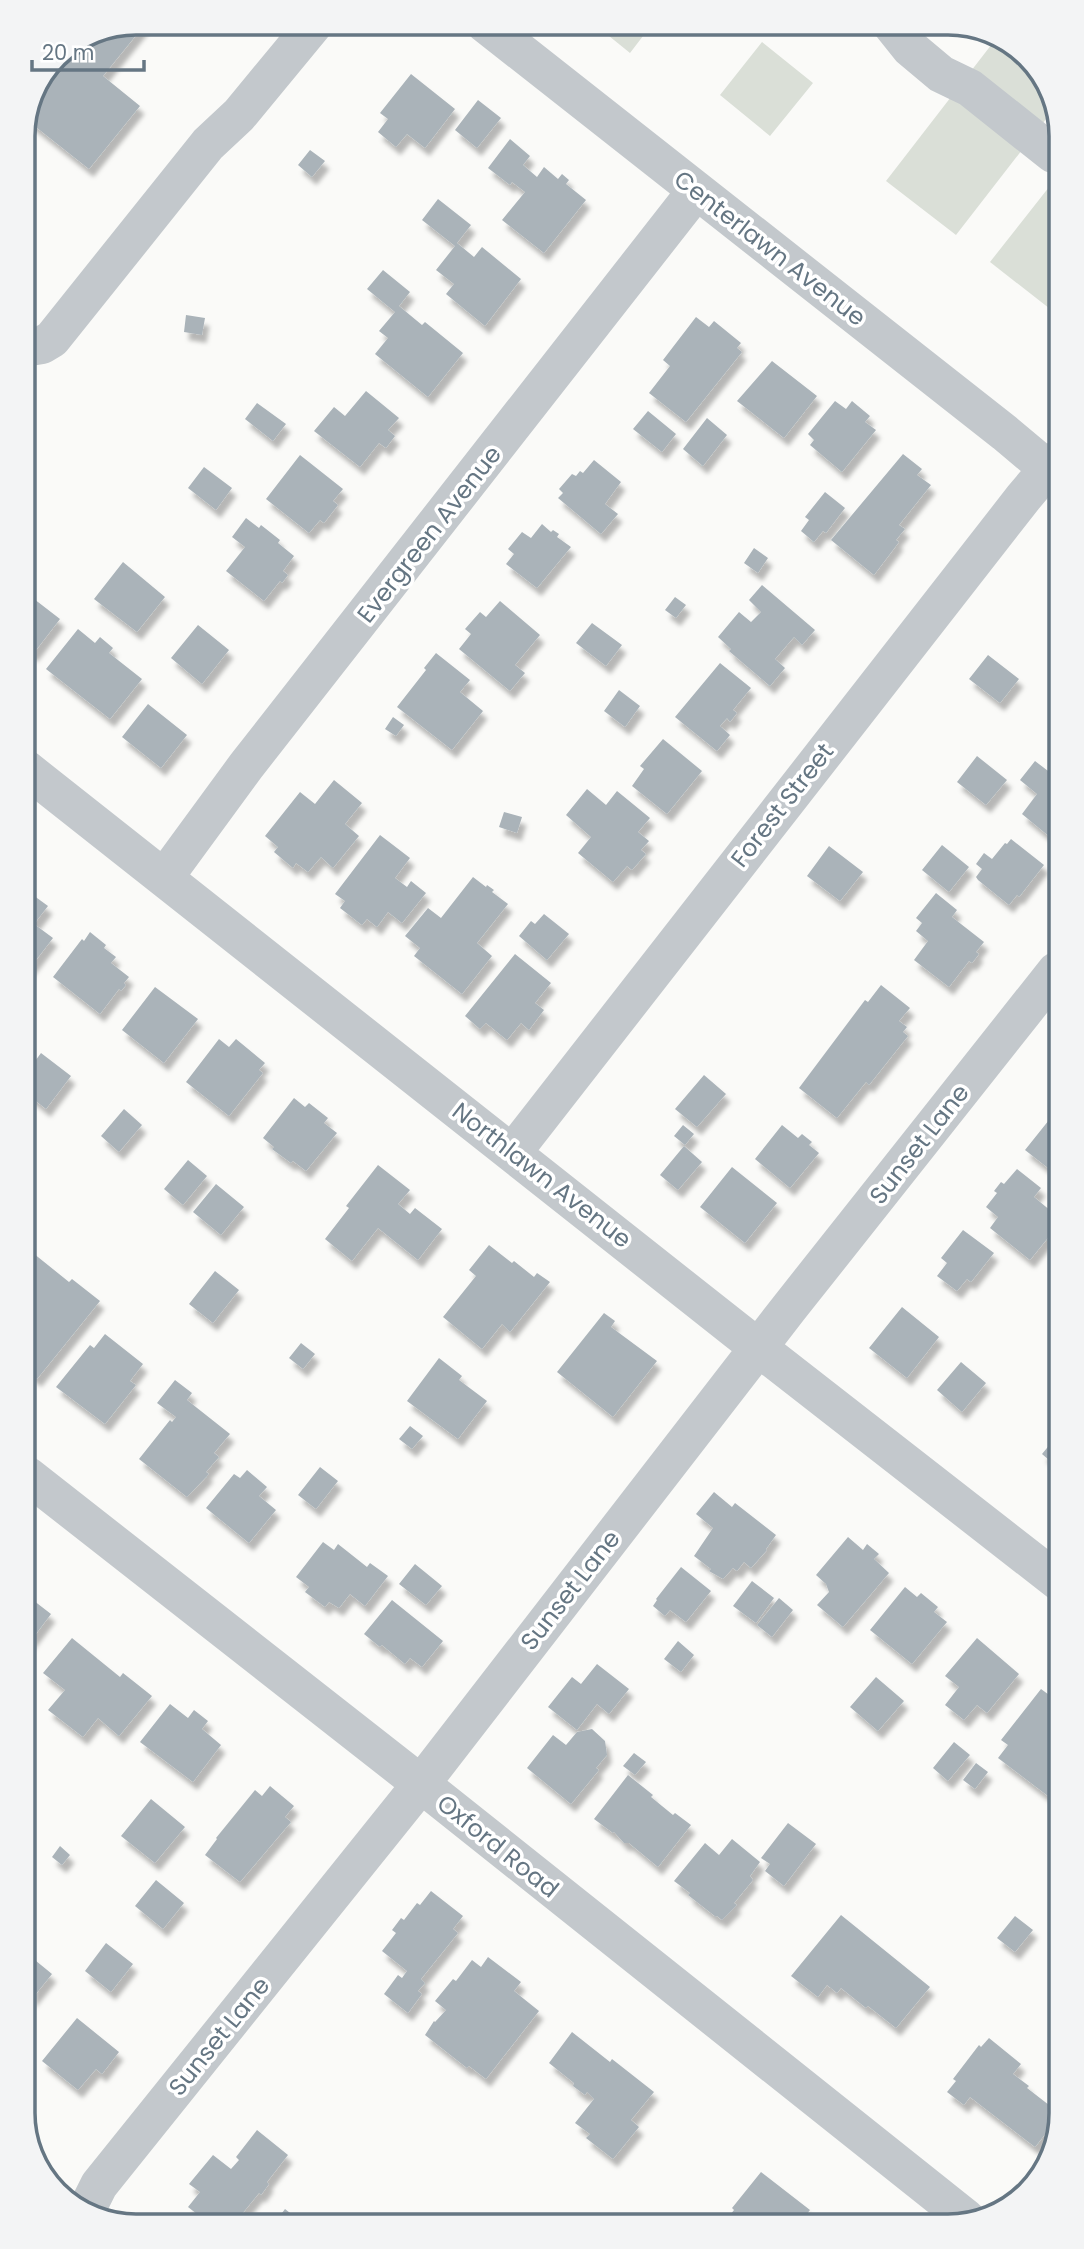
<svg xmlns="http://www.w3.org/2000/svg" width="1084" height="2249" font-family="Poppins,sans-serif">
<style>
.green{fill:#dadfd7}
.building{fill:#aab3b9;filter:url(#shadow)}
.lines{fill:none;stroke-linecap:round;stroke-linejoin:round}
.minor{stroke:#c3c8cc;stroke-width:38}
.labels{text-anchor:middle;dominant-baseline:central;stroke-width:7;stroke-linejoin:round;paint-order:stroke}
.street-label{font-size:24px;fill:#657683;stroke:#fff}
.rim{fill:none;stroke:#657683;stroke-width:3.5}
</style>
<defs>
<filter id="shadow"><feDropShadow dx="4.5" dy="8" stdDeviation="2" flood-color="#0004"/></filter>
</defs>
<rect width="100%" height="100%" fill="#fafaf8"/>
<!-- green -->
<path class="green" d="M593,23H653L630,53Z
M995,40L1036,71L1053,93V110L956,235L886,181Z
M762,42L813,83L770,136L720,95Z
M1053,182L1054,312L990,262Z"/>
<!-- building -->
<path class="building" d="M136,23H146L103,76L140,106L89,169L27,120L56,56Z
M411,74L455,109L425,148L407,134L396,147L378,132L388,119L380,113Z
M478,100L501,118L477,148L455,130Z
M510,139L530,156L523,165L537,177L544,167L558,179L562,174L569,180L566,184L586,200L544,253L502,220L525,192L512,182L510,185L488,168Z
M310,150L325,161L312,177L298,165Z
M438,199L471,225L457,243L474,257L482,247L521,279L485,326L446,294L454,284L436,270L455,246L422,220Z
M383,270L410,292L399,306L422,325L425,322L463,353L428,397L375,354L388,338L379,331L395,312L367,289Z
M186,315L205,318L202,335L184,332Z
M696,317L709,327L714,321L741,343L737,348L742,352L686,422L649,393L670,366L663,360Z
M772,361L817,396L784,438L737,401Z
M366,391L399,418L388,430L395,436L386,448L379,443L360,467L314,431L334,407L345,416Z
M835,401L846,409L852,401L870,416L865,422L876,430L842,472L810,445L814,440L808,434Z
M257,403L286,424L273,441L245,419Z
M648,411L676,434L662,452L633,429Z
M707,418L727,435L703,466L683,449Z
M903,454L922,469L917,475L931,485L899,525L905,529L896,540L899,542L874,575L831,540Z
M300,455L343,489L333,501L338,505L324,523L320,520L309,533L266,499Z
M594,460L621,482L605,504L618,514L601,534L558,498L563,493L559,489L572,474L576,476L580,471L583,473Z
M204,467L232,488L216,510L188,488Z
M825,492L845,508L826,533L823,531L814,542L801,531L809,520L805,517Z
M246,518L259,528L261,525L280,540L278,543L294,556L283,571L288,575L282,583L280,581L264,601L226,571L245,547L232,537Z
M542,524L551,532L553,530L559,534L557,537L571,547L537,588L506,564L514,554L508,549L522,532L531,538Z
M754,548L768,558L758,573L744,563Z
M123,562L165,597L137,632L94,599Z
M762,585L815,630L802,645L794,637L775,659L785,668L770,686L729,651L731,649L718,637L739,612L751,622L761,612L749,600Z
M25,592L60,619L33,654L25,648Z
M675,597L686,605L676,618L665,610Z
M500,601L540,635L515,665L525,673L510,691L459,649L471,634L465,629L480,612L486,617Z
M592,623L622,645L606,666L576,643Z
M198,625L229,650L202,684L171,658Z
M78,629L95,643L100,637L113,648L109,653L142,679L110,719L46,669Z
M436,653L470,680L460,692L483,711L452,750L397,707L426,670L424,668Z
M988,655L1019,679L1000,703L969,679Z
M720,663L751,688L733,710L737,713L730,722L727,718L720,726L730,735L717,751L675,717Z
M619,690L640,706L625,727L604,711Z
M148,704L187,735L161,768L122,737Z
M393,717L404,725L396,736L385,729Z
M663,739L702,771L667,814L632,786L644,769L640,766Z
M977,756L1007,780L986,805L957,782Z
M1035,761L1052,774L1054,771L1056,773V842L1022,814L1037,794L1020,780Z
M334,780L362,803L345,824L359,836L333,868L321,857L308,872L296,863L293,868L274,852L278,847L265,836L300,792L315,804Z
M587,789L606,805L617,791L650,818L638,832L649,841L641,850L646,854L632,870L627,866L613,882L578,853L591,837L566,815Z
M504,812L522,817L517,833L499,827Z
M380,835L410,858L395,878L407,887L411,881L426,893L402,923L388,912L377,927L367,919L362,925L340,908L345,901L335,894Z
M1011,839L1044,865L1019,897L1017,895L1009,905L978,880L976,877L982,869L976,864L984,853L992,859L1005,843L1007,844Z
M942,845L969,867L949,892L922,870Z
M829,846L863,872L840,901L807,876Z
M473,877L486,887L487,885L494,890L492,892L508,904L477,943L492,956L462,994L414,956L420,948L405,936L428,908L441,918Z
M26,890L48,906L34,924L53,938L26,973Z
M936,893L957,910L952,917L984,942L976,952L979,954L972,963L969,961L949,987L914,960L928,941L916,931L922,923L916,918Z
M544,914L569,934L547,960L519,936L531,921L535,924Z
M90,932L106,945L104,948L116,957L111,963L129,977L124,983L126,985L121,991L119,989L100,1014L53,977L82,939L84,941Z
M515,954L551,983L535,1003L544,1010L529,1030L521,1023L507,1040L486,1023L480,1029L465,1016Z
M881,985L910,1008L899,1021L907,1027L903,1032L908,1036L869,1085L866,1082L837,1118L799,1088L865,1000L868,1002Z
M155,987L198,1019L164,1063L122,1030Z
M219,1039L229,1047L236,1039L265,1063L259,1070L263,1073L229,1116L186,1082Z
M41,1053L71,1076L46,1109L27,1094V1072Z
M704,1075L726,1094L697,1127L675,1109Z
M294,1098L305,1107L309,1103L328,1118L324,1123L337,1133L306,1171L293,1161L291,1163L272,1149L274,1147L263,1138Z
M124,1109L142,1125L119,1152L101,1136Z
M1057,1110V1175L1025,1150Z
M683,1125L694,1134L685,1145L674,1136Z
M782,1125L798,1138L802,1134L812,1142L809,1145L819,1153L790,1188L755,1159Z
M684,1146L702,1162L678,1190L660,1175Z
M188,1160L207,1176L183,1205L164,1189Z
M378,1165L410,1190L398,1204L410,1214L415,1208L442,1229L418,1260L378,1228L352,1261L325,1239L349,1208L346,1206Z
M732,1167L777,1203L745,1243L700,1207Z
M1017,1169L1041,1188L1034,1197L1057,1216L1058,1240L1051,1234L1030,1260L990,1228L998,1217L986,1207L997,1193L994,1191L1001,1182L1004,1184Z
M216,1184L244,1207L221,1235L193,1212Z
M963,1230L994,1253L971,1282L967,1279L957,1291L937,1276L947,1263L941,1258Z
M489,1245L512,1263L514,1261L534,1277L537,1273L550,1282L510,1332L502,1324L482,1349L443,1317L476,1276L469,1270Z
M28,1249L69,1282L72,1279L100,1301L37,1379L28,1372Z
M215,1271L239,1290L213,1323L189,1304Z
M902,1307L939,1337L907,1378L869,1348Z
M604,1313L615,1321L611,1327L657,1361L613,1417L557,1372Z
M105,1334L143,1364L130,1381L136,1385L105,1424L56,1387L90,1345L94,1348Z
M301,1343L315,1354L303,1369L289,1358Z
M439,1358L462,1376L459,1380L487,1401L458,1439L407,1401Z
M961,1362L986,1383L962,1412L937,1390Z
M175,1380L192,1393L187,1400L230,1434L214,1453L219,1457L206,1472L209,1474L187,1497L139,1459L170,1420L172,1422L176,1417L157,1403Z
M410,1426L423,1436L412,1449L399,1439Z
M1056,1437L1058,1439L1059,1463L1056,1466L1042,1454Z
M320,1467L338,1481L316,1509L298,1495Z
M247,1470L267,1487L259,1496L276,1510L249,1543L206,1508L234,1474L240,1478Z
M714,1492L732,1507L735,1503L776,1535L766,1549L767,1550L751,1568L744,1562L737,1571L733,1568L723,1579L709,1571L711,1569L694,1556L713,1528L696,1514Z
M848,1537L863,1550L867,1544L879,1554L874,1559L889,1573L843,1627L817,1605L829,1592L826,1584L816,1575Z
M323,1542L334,1550L338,1544L367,1567L370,1563L388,1576L365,1606L350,1594L339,1608L329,1602L325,1607L305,1592L309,1587L296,1577Z
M415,1564L442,1586L426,1605L399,1584Z
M681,1567L711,1591L686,1622L670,1610L665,1616L653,1606L657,1600L656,1599Z
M752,1581L774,1598L756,1623L733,1606Z
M905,1587L917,1597L921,1593L938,1607L934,1612L947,1622L912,1664L870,1630Z
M29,1597L51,1614L29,1643Z
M779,1598L793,1610L772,1637L757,1625Z
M392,1600L443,1641L422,1667L410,1658L405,1664L382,1645L380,1647L364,1634Z
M72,1638L120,1677L123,1673L152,1696L119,1736L98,1718L83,1737L48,1710L65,1690L43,1673Z
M977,1638L1019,1674L987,1713L977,1705L964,1720L945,1705L959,1687L945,1676Z
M678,1641L694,1655L681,1672L664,1659Z
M597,1664L629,1689L609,1714L597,1704L577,1730L548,1707L572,1677L581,1684Z
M876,1677L904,1701L878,1731L850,1707Z
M1041,1689L1060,1703V1781L1048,1796L998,1758L1008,1745L1001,1740Z
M170,1704L188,1718L194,1710L208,1721L202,1729L221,1745L193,1782L140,1742Z
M592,1729L605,1741L607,1755L596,1768L599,1770L571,1804L527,1768L553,1735L566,1745L577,1732Z
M954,1742L970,1755L948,1781L933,1768Z
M634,1753L646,1762L635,1775L623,1766Z
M976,1763L988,1772L975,1789L963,1780Z
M628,1775L653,1795L651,1797L673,1815L675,1813L691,1825L658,1867L629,1843H624L614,1832L613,1833L594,1819Z
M270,1786L294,1806L285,1817L291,1822L240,1882L205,1855L217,1839L216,1838L255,1790L262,1796Z
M151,1799L185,1827L155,1863L121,1836Z
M788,1823L816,1844L784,1886L765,1871L770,1864L761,1858Z
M732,1839L760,1862L750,1876L753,1880L734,1903L737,1905L722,1920L717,1916L716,1917L688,1895L690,1893L674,1881L705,1843L719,1855Z
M60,1846L70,1855L62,1865L52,1857Z
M156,1880L184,1903L163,1929L135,1906Z
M431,1891L463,1916L453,1929L458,1933L421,1979L425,1983L418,1991L422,1994L408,2013L384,1994L398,1975L402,1978L407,1971L382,1951L396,1933L392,1930L401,1918L404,1920L417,1903L420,1905Z
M841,1915L930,1987L896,2028L868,2006L866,2008L841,1988L837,1993L827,1985L818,1997L791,1976Z
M1015,1916L1033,1930L1015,1952L997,1938Z
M106,1943L133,1964L111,1992L85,1971Z
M30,1956L52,1974L31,2000Z
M488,1957L521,1982L514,1991L539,2011L486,2079L469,2066L467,2068L425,2035L434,2021L435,2022L446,2010L435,2001L453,1979L456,1981L472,1960L481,1967Z
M77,2018L119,2052L102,2074L96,2069L78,2090L42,2061Z
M572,2032L610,2062L612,2059L654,2092L631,2120L639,2127L613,2159L586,2138L590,2134L575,2123L594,2099L587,2092L585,2095L573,2086L574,2083L549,2063Z
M989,2038L1021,2064L1013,2074L1029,2086L1027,2088L1058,2112L1056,2116L1057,2119L1035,2147L970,2097L964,2105L947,2092L956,2081L953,2079L979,2045L981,2047Z
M257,2130L288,2155L267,2182L269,2184L261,2195L259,2193L233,2225H211L188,2207L200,2192L189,2184L213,2155L231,2169L239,2160L236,2157Z
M761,2172L810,2210L802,2220H726L734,2210L732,2208Z
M285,2209L299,2220L304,2213L318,2224L273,2225Z"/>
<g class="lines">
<!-- minor -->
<path class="minor" d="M484,23L1005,433L1054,474
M890,23L910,48L941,74L970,88L1053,154
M24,348L42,345L52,339L208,144L239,115L315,23
M26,769L737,1331L1059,1582
M164,878L246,766L696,191
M513,1152L1023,498L1054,461
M28,1476L421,1784L966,2218
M86,2211L99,2185L421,1784L789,1308L1056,971"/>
</g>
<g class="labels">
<!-- street labels -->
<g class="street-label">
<text transform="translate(770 248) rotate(38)">Centerlawn Avenue</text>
<text transform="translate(429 534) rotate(-52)">Evergreen Avenue</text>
<text transform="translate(782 805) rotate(-52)">Forest Street</text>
<text transform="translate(919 1144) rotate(-52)">Sunset Lane</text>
<text transform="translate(542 1175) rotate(38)">Northlawn Avenue</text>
<text transform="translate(570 1590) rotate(-52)">Sunset Lane</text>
<text transform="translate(498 1846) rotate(39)">Oxford Road</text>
<text transform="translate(219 2036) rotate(-51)">Sunset Lane</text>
</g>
</g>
<!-- crop -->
<path d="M0 0H1084V2249H0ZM136 35H948A101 101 0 0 1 1049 136V2113A101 101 0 0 1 948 2214H136A101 101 0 0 1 35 2113V136A101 101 0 0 1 136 35Z" fill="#f3f4f5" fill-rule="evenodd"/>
<path class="rim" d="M136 35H948A101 101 0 0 1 1049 136V2113A101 101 0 0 1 948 2214H136A101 101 0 0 1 35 2113V136A101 101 0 0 1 136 35Z"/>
<!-- scale -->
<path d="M32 60v10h112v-10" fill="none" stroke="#657683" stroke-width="3.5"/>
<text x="42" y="60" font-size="21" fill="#657683" stroke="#ffffff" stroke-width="5" paint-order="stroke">20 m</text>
</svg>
